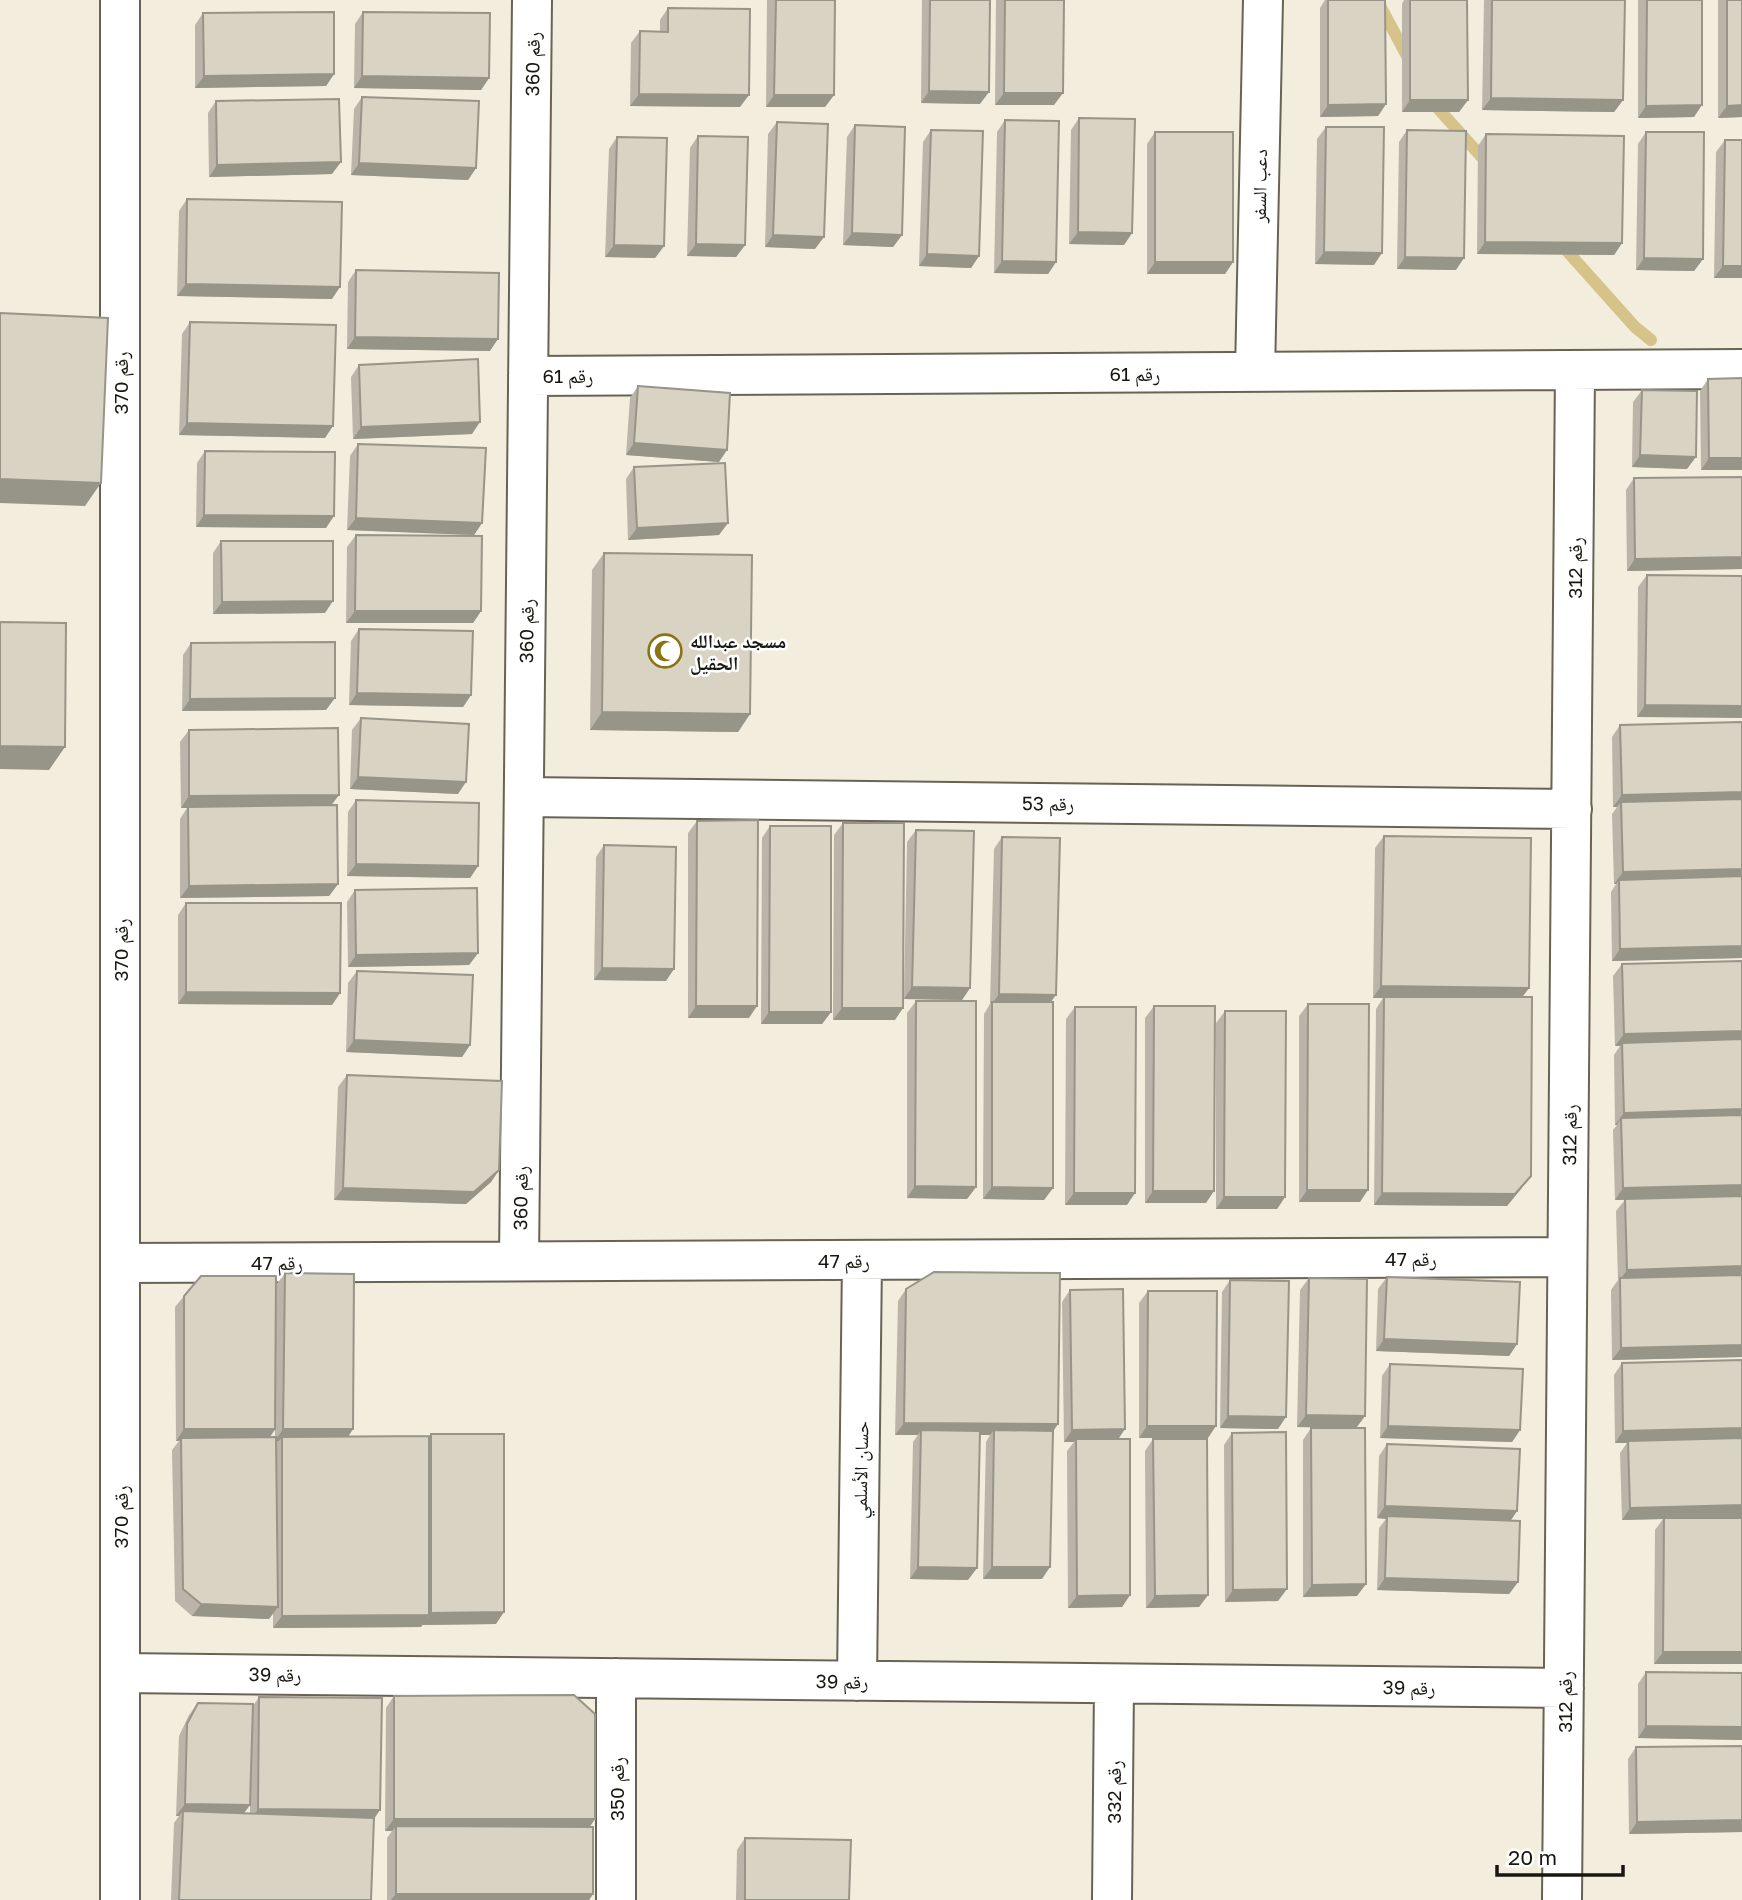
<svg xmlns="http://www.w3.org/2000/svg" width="1742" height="1900" font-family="'Golos Text','Noto Naskh Arabic',sans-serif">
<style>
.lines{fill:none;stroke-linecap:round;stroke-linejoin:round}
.stream{stroke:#d6c389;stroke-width:12}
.minor-casing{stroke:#686355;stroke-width:42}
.minor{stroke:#fff;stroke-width:38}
.wall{fill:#bab5a8;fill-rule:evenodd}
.shaded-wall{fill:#979488}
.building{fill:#d8d3c3;stroke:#979488;stroke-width:2}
.labels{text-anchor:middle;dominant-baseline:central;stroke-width:5;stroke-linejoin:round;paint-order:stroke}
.street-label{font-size:19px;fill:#191711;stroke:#fff}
.poi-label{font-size:19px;font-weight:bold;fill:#191711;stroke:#fff;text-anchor:start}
</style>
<rect width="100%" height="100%" fill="#f2eddc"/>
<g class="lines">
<!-- stream -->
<path class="stream" d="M1377,0L1408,58
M1431,98L1434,104L1488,164
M1559,242L1635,327L1651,340"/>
<defs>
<path id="minor" d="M1255,372L1263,0
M528,376L1742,369
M524,797L1572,809
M519,1261L532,0
M120,1263L1567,1257
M120,1673L1564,1688
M857,1681L862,1260
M120,1900V0
M616,1900V1678
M1112,1900L1114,1684
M1562,1900L1575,370"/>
</defs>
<!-- minor casing -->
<use href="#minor" class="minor-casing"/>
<!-- minor -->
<use href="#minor" class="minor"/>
</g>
<!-- wall -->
<path class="wall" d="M767,0H835L834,95L825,107H766Z
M922,0H990L980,104L921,103Z
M996,0H1064L1054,105H995Z
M1325,0H1385L1386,104L1378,116L1320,117V8Z
M1404,0H1467L1468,100L1459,112H1402V4Z
M1484,0H1625L1623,100L1614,112L1482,110Z
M1638,0H1702L1694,117L1638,118Z
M1718,0H1742V117L1718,118Z
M668,8L740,107L630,106L631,43L640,31L660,32V20Z
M363,12L489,78L481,90L354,88L355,24Z
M203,13L334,74L326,86L195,88V25Z
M362,97L476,168L468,180L351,175L354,109Z
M216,101L332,174L209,177L208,113Z
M1079,118L1132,233L1124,245L1069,244L1071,130Z
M1005,120L1056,262L1048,274L994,273L997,132Z
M777,122L815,249L765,247L768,134Z
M855,125L902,235L893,247L843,245L847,137Z
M1326,127L1374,265L1315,264L1317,139Z
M931,130L979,256L971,268L919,266L923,142Z
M1407,130L1456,270L1397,269L1399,142Z
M1155,132L1233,262L1225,274H1147V144Z
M1646,132L1703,259L1694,271L1636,270L1638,144Z
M1486,134L1622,243L1614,255L1477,254L1478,146Z
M698,136L745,245L736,257L687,256L690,148Z
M617,137L664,246L655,258L605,257L609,149Z
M1725,140L1742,278H1714L1716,152Z
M187,199L332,299L177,296L179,211Z
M356,270L490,351L347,349L348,282Z
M190,322L325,438L179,435L182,334Z
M359,365L472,434L353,439L351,377Z
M1742,378V470H1701L1700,391L1708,379Z
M638,386L719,462L626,455L630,398Z
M1642,390L1687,469L1632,467L1633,402Z
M358,444L482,523L474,535L347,530L350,456Z
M205,451L326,528L196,527L197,463Z
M634,467L719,535L628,540L626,479Z
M1742,477V569L1627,571L1626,490L1634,478Z
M356,535L481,611L473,623H346L347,547Z
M221,541L325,613L213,614V553Z
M604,553L750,714L738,732L590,730L592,570Z
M1647,575L1742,576L1637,717L1638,587Z
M359,629L471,695L463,707L349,705L351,641Z
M191,643L326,710L182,711L183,655Z
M361,718L458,794L350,789L352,730Z
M1620,725L1742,958L1612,961L1611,892L1616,884H1614L1612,814L1617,807H1613L1612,737Z
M189,730L332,805L338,884L329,896L180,898V819L187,808H181L180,742Z
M356,800L478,866L470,878L347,876L348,812Z
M697,821L749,1018H688V833Z
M843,823L895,1020H833L834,835Z
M770,826L831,1012L822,1024H761L762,838Z
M916,830L970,988L962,1000L904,999L907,842Z
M1384,836L1529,988L1522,997V1188L1507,1206L1374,1205L1376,1009L1383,998H1373L1375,848Z
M1002,837L1051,1002L1053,1188L1044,1200L983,1199L984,1014L990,1004L994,849Z
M604,845L666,981L594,980L596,857Z
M355,890L478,953L469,965L348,967L347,902Z
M186,903L340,993L332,1005L178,1004V915Z
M1742,961V1357L1612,1360L1611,1290L1618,1280L1616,1211L1625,1200H1615L1613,1130L1617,1125H1615L1614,1055L1620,1046H1615L1613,976L1622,964Z
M357,971L470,1045L462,1057L346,1052L348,983Z
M916,1001L976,1187L967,1199L907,1198V1013Z
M1308,1004L1360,1202H1299V1016Z
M1154,1006L1206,1203H1145V1018Z
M1075,1007L1127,1205H1065L1066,1019Z
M1225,1011L1285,1197L1277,1209H1216V1023Z
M347,1075L499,1170L491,1182L466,1204L334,1200L338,1087Z
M285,1273L353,1429L348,1437H429L431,1434L496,1624L422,1625L421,1627L273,1628V1613L269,1619L192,1616L175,1601L172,1450L179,1441H176L175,1307L184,1296L275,1371L276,1285ZM275,1430V1437H270Z
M1387,1277L1517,1344L1509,1356L1376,1351L1378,1289Z
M1309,1278L1365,1416L1356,1428L1297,1427L1300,1290Z
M1230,1280L1278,1429L1220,1428L1222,1292Z
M906,1289L1053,1432L1042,1579H983L986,1442L990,1435H980L968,1580L910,1579L913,1442L918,1435H895L898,1301Z
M1070,1290L1118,1439L1130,1595L1122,1607L1068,1608L1067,1451L1074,1442H1064L1062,1302Z
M1148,1291L1208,1438H1139V1303Z
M1622,1363L1742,1517L1698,1518L1742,1664H1654L1655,1530L1663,1519L1622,1520L1620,1453L1627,1443H1615L1614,1375Z
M1390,1364L1520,1430L1512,1442L1380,1438L1382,1376Z
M1311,1428L1357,1596L1303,1597V1440Z
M1232,1433L1278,1601L1225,1602L1224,1445Z
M1153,1439L1208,1595L1199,1607L1146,1608L1145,1451Z
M1387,1444L1517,1511L1510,1521L1518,1582L1509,1594L1377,1590L1379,1528L1386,1519L1377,1518L1379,1456Z
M1646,1672L1742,1673V1740L1638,1738V1684Z
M394,1696L595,1819L589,1827L593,1894L589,1900H387V1838L392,1831H385L386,1708Z
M259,1697L374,1819L371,1900H171L174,1823L179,1816H176L179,1736L189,1715L198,1703L253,1706ZM250,1801V1813H244L250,1805Z
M1742,1746V1832L1629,1834L1628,1759L1636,1747Z
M745,1838L849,1900H736L737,1850Z"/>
<!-- shaded-wall -->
<path class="shaded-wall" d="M334,74L326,86L195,88L204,76Z
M362,76L489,78L481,90L354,88Z
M929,91L989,92L980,104L921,103Z
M1004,93H1063L1054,105H995Z
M639,94L749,95L740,107L630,106Z
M774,95H834L825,107H766Z
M1491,98L1623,100L1614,112L1482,110Z
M1410,100H1468L1459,112H1402Z
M1386,104L1378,116L1320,117L1328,105Z
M1702,105L1694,117L1638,118L1646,106Z
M1742,105V117L1718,118L1727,106Z
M341,162L332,174L209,177L217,165Z
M359,163L476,168L468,180L351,175Z
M1078,232L1132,233L1124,245L1069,244Z
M852,233L902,235L893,247L843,245Z
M773,235L824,237L815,249L765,247Z
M1485,242L1622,243L1614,255L1477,254Z
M696,244L745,245L736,257L687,256Z
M614,245L664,246L655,258L605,257Z
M1324,252L1382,253L1374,265L1315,264Z
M927,254L979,256L971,268L919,266Z
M1405,257L1464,258L1456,270L1397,269Z
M1644,258L1703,259L1694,271L1636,270Z
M1002,261L1056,262L1048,274L994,273Z
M1155,262H1233L1225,274H1147Z
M1723,266H1742V278H1714Z
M186,284L340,287L332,299L177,296Z
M355,337L498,339L490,351L347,349Z
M480,422L472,434L353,439L361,427Z
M187,423L333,426L325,438L179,435Z
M634,443L727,450L719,462L626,455Z
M1640,455L1696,457L1687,469L1632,467Z
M1709,458H1742V470H1701Z
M0,479L101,483L85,506L0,503Z
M204,515L334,516L326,528L196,527Z
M356,518L482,523L474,535L347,530Z
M728,523L719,535L628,540L637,528Z
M1742,557V569L1627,571L1635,559Z
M333,601L325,613L213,614L222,602Z
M355,611H481L473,623H346Z
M357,693L471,695L463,707L349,705Z
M335,698L326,710L182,711L190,699Z
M1645,705L1742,706V718L1637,717Z
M602,712L750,714L738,732L590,730Z
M0,746L65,747L49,770L0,769Z
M358,777L466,782L458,794L350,789Z
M1742,792V804L1621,802L1617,807H1613L1622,795Z
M339,795L330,807L181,808L189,796Z
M356,864L478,866L470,878L347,876Z
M1742,869V881L1619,880L1616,884H1614L1623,872Z
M338,884L329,896L180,898L189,886Z
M1742,946V958L1612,961L1620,949Z
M478,953L469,965L348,967L356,955Z
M602,968L674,969L666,981L594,980Z
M1381,986L1529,988L1520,1000L1384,997L1383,998H1373Z
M912,987L970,988L962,1000L904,999Z
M186,992L340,993L332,1005L178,1004Z
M999,994L1056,995L1047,1007L992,1004Z
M696,1006H757L749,1018H688Z
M842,1008H903L895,1020H833Z
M769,1012H831L822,1024H761Z
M1742,1031V1043H1622L1620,1046H1615L1624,1034Z
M354,1040L470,1045L462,1057L346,1052Z
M1742,1109V1121L1621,1118L1617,1125H1615L1624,1113Z
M499,1170L491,1182L466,1204L334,1200L343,1188Z
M1531,1176L1507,1206L1374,1205L1382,1193Z
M1742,1185V1197L1615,1200L1623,1188Z
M915,1186L976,1187L967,1199L907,1198Z
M992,1187L1053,1188L1044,1200L983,1199Z
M1307,1190H1368L1360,1202H1299Z
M1153,1191H1214L1206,1203H1145Z
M1074,1193H1135L1127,1205H1065Z
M1224,1197H1285L1277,1209H1216Z
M1742,1266V1278L1620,1280L1627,1270Z
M1384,1339L1517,1344L1509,1356L1376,1351Z
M1742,1345V1357L1612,1360L1621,1348Z
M1306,1415L1365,1416L1356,1428L1297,1427Z
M1228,1416L1286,1417L1278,1429L1220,1428Z
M904,1423L1058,1424L1050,1436L994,1430L990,1435H921V1430L918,1435H895Z
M1147,1426H1216L1208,1438H1139Z
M1388,1426L1520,1430L1512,1442L1380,1438Z
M1742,1428V1440L1628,1441L1627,1443H1615L1623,1431Z
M184,1429H275L267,1441L181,1438L179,1441H176Z
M283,1429H353L345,1441L282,1437L279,1441H275Z
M1125,1429L1117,1441L1076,1439L1074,1442H1064L1072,1430Z
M1742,1505V1517L1622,1520L1630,1508Z
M1385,1506L1517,1511L1509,1523L1387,1516L1386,1519L1377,1518Z
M918,1567L977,1568L968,1580L910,1579Z
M992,1567H1050L1042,1579H983Z
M1385,1578L1518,1582L1509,1594L1377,1590Z
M1366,1584L1357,1596L1303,1597L1312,1585Z
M1287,1589L1278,1601L1225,1602L1233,1590Z
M1130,1595L1122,1607L1068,1608L1077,1596Z
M1208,1595L1199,1607L1146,1608L1155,1596Z
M201,1604L278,1607L269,1619L192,1616Z
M504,1612L496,1624L422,1625L431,1613Z
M429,1615L421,1627L273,1628L282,1616Z
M1663,1652H1742V1664H1654Z
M1646,1726L1742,1727V1740L1638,1738Z
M185,1804L250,1805L241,1817L183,1811L179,1816H176Z
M258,1809L380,1810L372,1822L250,1821Z
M394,1819H595L587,1831L396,1826L392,1831H385Z
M1742,1820V1832L1629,1834L1637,1822Z
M396,1894H593L589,1900H391Z"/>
<!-- building -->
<path class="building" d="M776,0H835L834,95H774Z
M930,0H990L989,92L929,91Z
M1005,0H1064L1063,93H1004Z
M1328,0H1385L1386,104L1328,105Z
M1410,0H1467L1468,100H1410Z
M1492,0H1625L1623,100L1491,98Z
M1647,0H1702V105L1646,106Z
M1727,0H1742V105L1727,106Z
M668,8L750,9L749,95L639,94L640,31L668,32Z
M334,12V74L204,76L203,13Z
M363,12L490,13L489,78L362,76Z
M362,97L479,101L476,168L359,163Z
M339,99L341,162L217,165L216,101Z
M1079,118L1135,119L1132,233L1078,232Z
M1005,120L1059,121L1056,262L1002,261Z
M777,122L828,124L824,237L773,235Z
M855,125L905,127L902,235L852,233Z
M1326,127H1384L1382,253L1324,252Z
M931,130L983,131L979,256L927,254Z
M1407,130L1466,131L1464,258L1405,257Z
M1155,132H1233V262H1155Z
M1646,132H1704L1703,259L1644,258Z
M1486,134L1624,136L1622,243L1485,242Z
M698,136L748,137L745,245L696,244Z
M617,137L667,138L664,246L614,245Z
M1725,140H1742V266H1723Z
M187,199L342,202L340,287L186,284Z
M356,270L499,273L498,339L355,337Z
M0,313L108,318L101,483L0,479Z
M190,322L336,325L333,426L187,423Z
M478,359L480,422L361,427L359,365Z
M1742,378V458H1709L1708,379Z
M638,386L730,393L727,450L634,443Z
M1642,390L1697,391L1696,457L1640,455Z
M358,444L486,448L482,523L356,518Z
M205,451L335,452L334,516L204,515Z
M725,463L728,523L637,528L634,467Z
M1742,477V557L1635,559L1634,478Z
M356,535L482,536L481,611H355Z
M221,541H333V601L222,602Z
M604,553L752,555L750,714L602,712Z
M1647,575L1742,576V706L1645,705Z
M0,622L66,623L65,747L0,746Z
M359,629L473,631L471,695L357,693Z
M335,642V698L190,699L191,643Z
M361,718L469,724L466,782L358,777Z
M1742,722V792L1622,795L1620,725Z
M338,728L339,795L189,796V730Z
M1742,799V869L1623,872L1621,802Z
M356,800L479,803L478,866L356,864Z
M337,805L338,884L189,886L188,807Z
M758,820L757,1006H696L697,821Z
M843,823H904L903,1008H842Z
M770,826H831V1012H769Z
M916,830L974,831L970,988L912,987Z
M1384,836L1531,838L1529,988L1381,986Z
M1002,837L1060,838L1056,995L999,994Z
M604,845L676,847L674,969L602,968Z
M1742,876V946L1620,949L1619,880Z
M477,888L478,953L356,955L355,890Z
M186,903H341L340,993L186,992Z
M1742,961V1031L1624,1034L1622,964Z
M357,971L473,975L470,1045L354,1040Z
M1384,997H1532L1531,1176L1515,1194L1382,1193Z
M916,1001H976V1187L915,1186Z
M992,1002H1053V1188L992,1187Z
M1308,1004H1369L1368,1190H1307Z
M1154,1006H1215L1214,1191H1153Z
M1075,1007H1136L1135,1193H1074Z
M1225,1011H1286L1285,1197H1224Z
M1742,1039V1109L1624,1113L1622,1043Z
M347,1075L502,1081L499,1170L474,1192L343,1188Z
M1742,1115V1185L1623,1188L1621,1118Z
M1742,1196V1266L1627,1270L1625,1199Z
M934,1272L1060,1273L1058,1424L904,1423L906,1289Z
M285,1273L354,1274L353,1429H283Z
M1742,1275V1345L1621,1348L1620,1278Z
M201,1276H276L275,1429H184V1296Z
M1387,1277L1520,1282L1517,1344L1384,1339Z
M1309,1278L1367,1279L1365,1416L1306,1415Z
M1230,1280L1289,1281L1286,1417L1228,1416Z
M1123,1289L1125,1429L1072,1430L1070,1290Z
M1148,1291H1217L1216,1426H1147Z
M1742,1360V1428L1623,1431L1622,1363Z
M1390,1364L1523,1369L1520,1430L1388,1426Z
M1311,1428H1365L1366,1584L1312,1585Z
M921,1430L980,1431L977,1568L918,1567Z
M994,1430L1053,1431L1050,1567H992Z
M1286,1432L1287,1589L1233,1590L1232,1433Z
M431,1434H504V1612L431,1613Z
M429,1436V1615L282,1616V1437Z
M276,1437L278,1607L201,1604L183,1589L181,1438Z
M1742,1438V1505L1630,1508L1628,1441Z
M1076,1439H1130V1595L1077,1596Z
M1153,1439H1207L1208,1595L1155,1596Z
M1387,1444L1520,1449L1517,1511L1385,1506Z
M1387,1516L1520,1521L1518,1582L1385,1578Z
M1664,1518H1742V1652H1663Z
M1646,1672L1742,1673V1727L1646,1726Z
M574,1695L595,1714V1819H394V1696Z
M259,1697L382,1698L380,1810L258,1809Z
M198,1703L253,1704L250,1805L185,1804L187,1724Z
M1742,1746V1820L1637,1822L1636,1747Z
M183,1811L374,1818L371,1900H179Z
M396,1826L593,1827V1894H396Z
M745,1838L851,1840L849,1900H745Z"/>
<!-- icons -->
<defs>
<symbol id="mosque-ring" viewBox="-11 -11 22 22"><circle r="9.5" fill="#fff" stroke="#8a7215" stroke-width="1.5"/><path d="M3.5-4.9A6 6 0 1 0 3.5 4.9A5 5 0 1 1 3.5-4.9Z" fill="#8a7215"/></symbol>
</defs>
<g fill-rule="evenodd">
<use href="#mosque-ring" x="646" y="632" width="38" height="38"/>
</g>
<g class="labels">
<!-- street labels -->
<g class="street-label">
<text transform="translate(532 64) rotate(-89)">رقم 360</text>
<text transform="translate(1259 186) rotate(-89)">دعب السفر</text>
<text x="1135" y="373">رقم 61</text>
<text x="568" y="375">رقم 61</text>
<text transform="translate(120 383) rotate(-90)">رقم 370</text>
<text transform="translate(1574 568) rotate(-90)">رقم 312</text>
<text transform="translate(526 631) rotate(-89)">رقم 360</text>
<text transform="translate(1048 803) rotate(1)">رقم 53</text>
<text transform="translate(120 950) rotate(-90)">رقم 370</text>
<text transform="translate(1569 1135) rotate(-89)">رقم 312</text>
<text transform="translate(520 1198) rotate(-89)">رقم 360</text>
<text x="1411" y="1258">رقم 47</text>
<text x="844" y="1260">رقم 47</text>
<text x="277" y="1262">رقم 47</text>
<text transform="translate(860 1470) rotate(-89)">حسان الأسلمي</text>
<text transform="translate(120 1517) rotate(-90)">رقم 370</text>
<text transform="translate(275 1674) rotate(1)">رقم 39</text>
<text transform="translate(842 1681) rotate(1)">رقم 39</text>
<text transform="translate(1409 1687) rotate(1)">رقم 39</text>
<text transform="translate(1564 1702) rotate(-90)">رقم 312</text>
<text transform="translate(616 1789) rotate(-90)">رقم 350</text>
<text transform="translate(1113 1792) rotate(-90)">رقم 332</text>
</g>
<!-- poi labels -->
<g class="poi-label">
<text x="690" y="640">مسجد عبدالله<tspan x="690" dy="22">الحقيل</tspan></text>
</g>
</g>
<!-- scale -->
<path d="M1497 1865v10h126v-10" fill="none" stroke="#191711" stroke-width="3.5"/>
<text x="1508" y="1865" font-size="21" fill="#191711" stroke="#ffffff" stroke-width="5" paint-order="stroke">20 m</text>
</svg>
